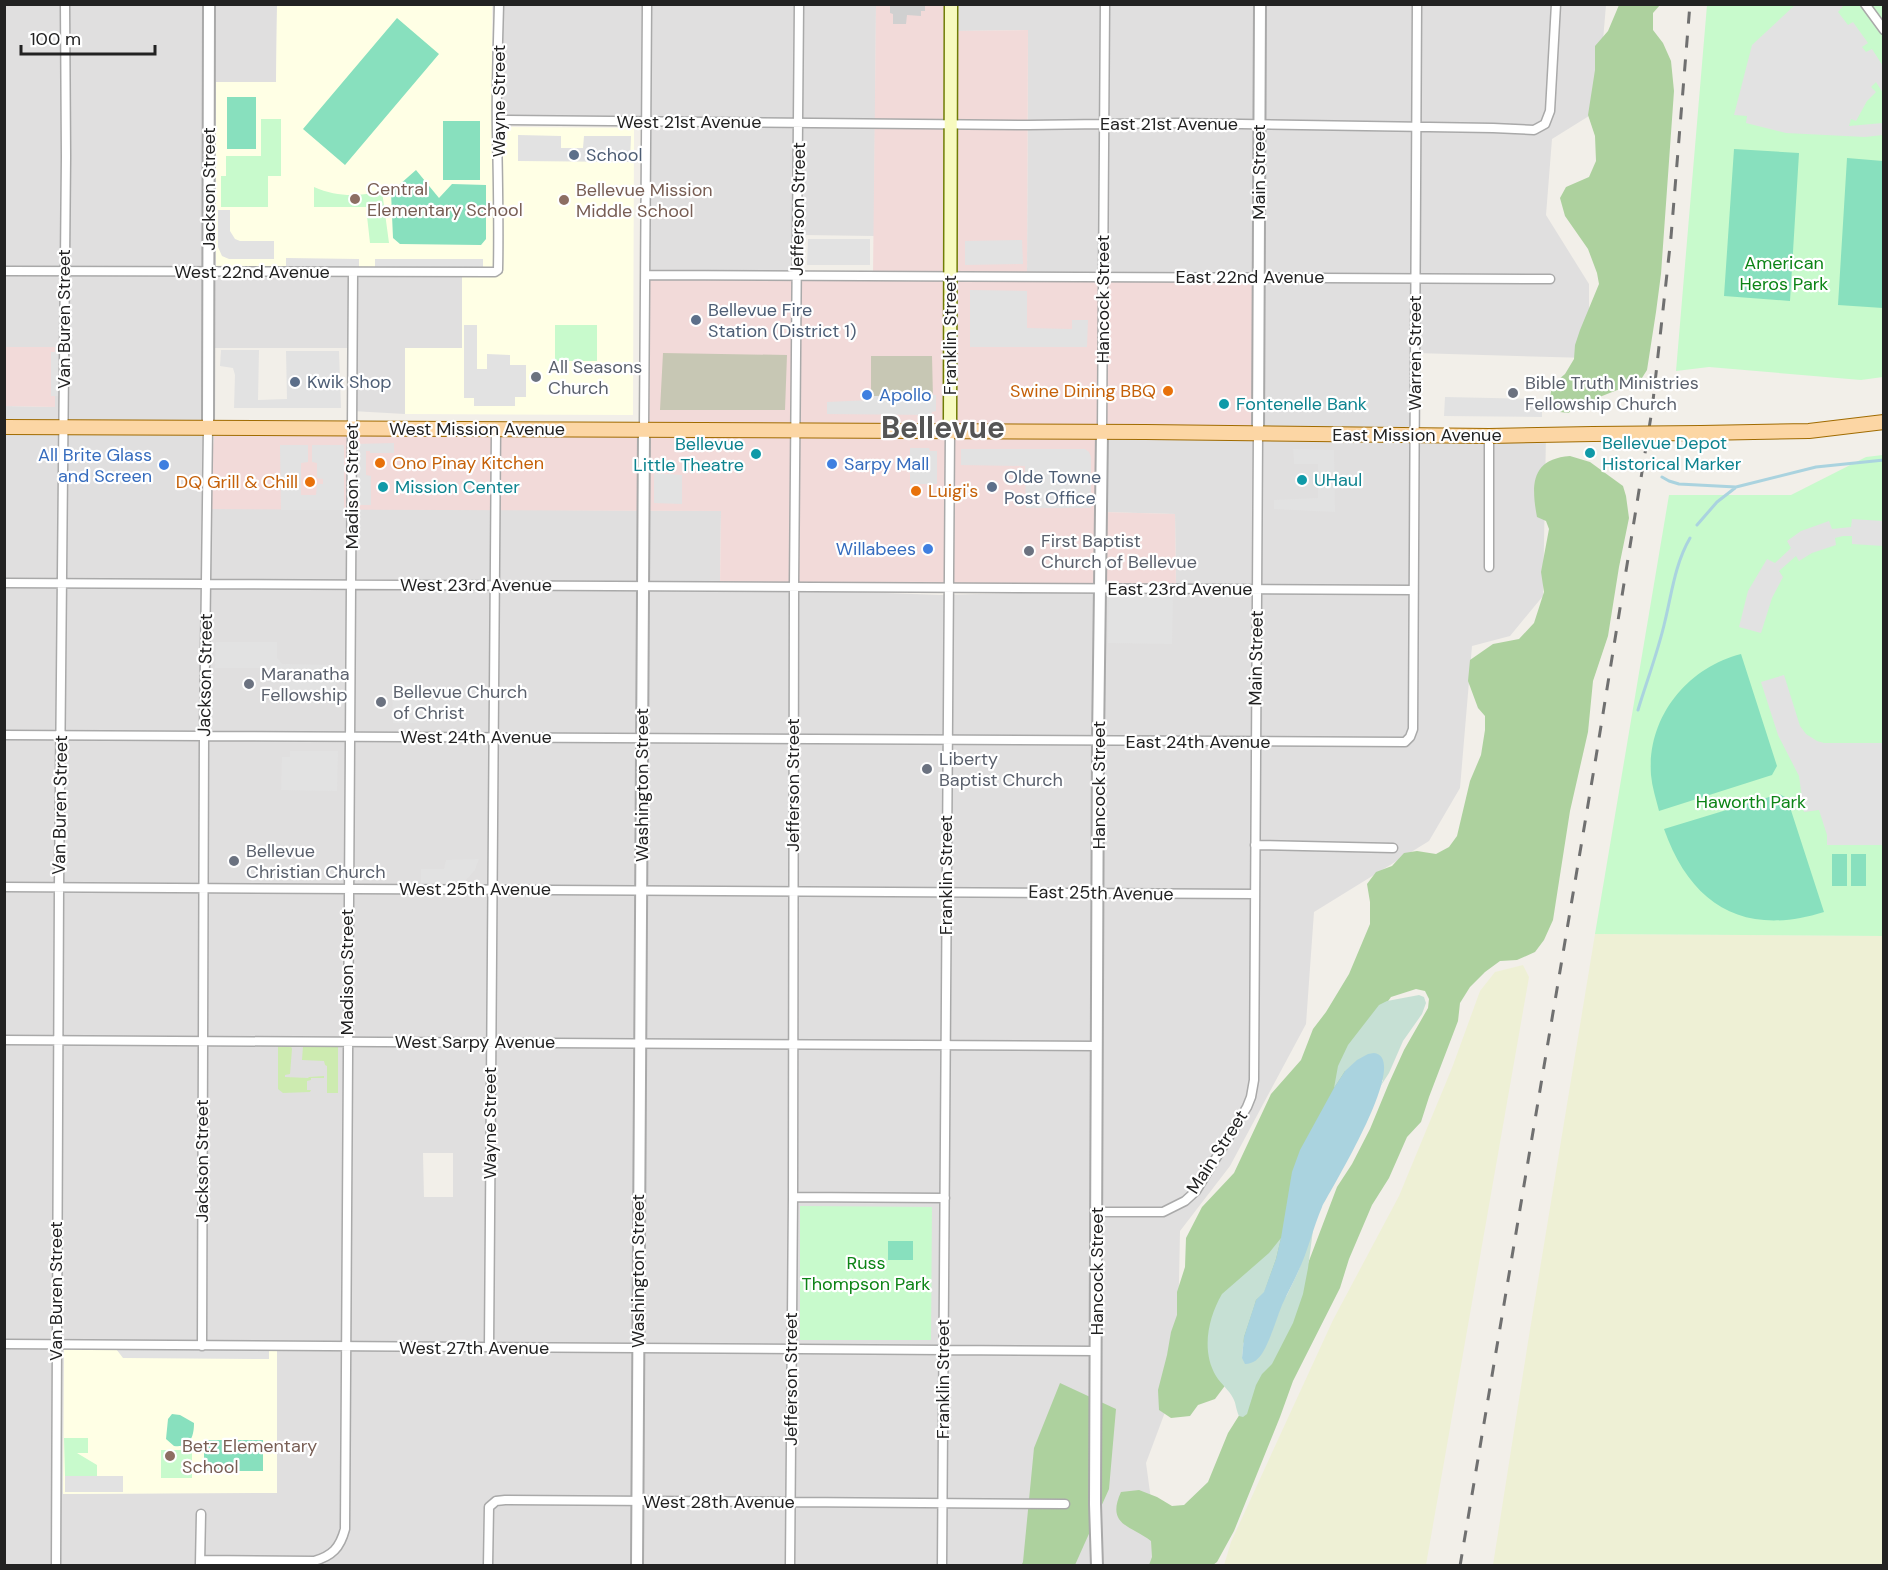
<svg xmlns="http://www.w3.org/2000/svg" width="1888" height="1570" font-family="'DM Sans',sans-serif">
<style>
.residential{fill:#e0dfdf;fill-rule:evenodd}
.commercial{fill:#f2dad9}
.education{fill:#ffffe5}
.religious{fill:#d0d0d0}
.construction{fill:#c7c7b4}
.farmland{fill:#eef0d5}
.grass{fill:#cdebb0}
.forest{fill:#add19e}
.wetland{fill:#c6e0d4}
.park{fill:#c8facc}
.pitch{fill:#88e0be}
.parking{fill:#e2e2e2}
.water{fill:#aad3df}
.lines{fill:none;stroke-linecap:round;stroke-linejoin:round}
.stream{stroke:#aad3df;stroke-width:3}
.minor-casing{stroke:#a9a9a9;stroke-width:11}
.tertiary-casing{stroke:#a9a9a9;stroke-width:14}
.secondary-casing{stroke:#707d05;stroke-width:15}
.primary-casing{stroke:#a06b00;stroke-width:16}
.minor{stroke:#fff;stroke-width:8}
.tertiary{stroke:#fff;stroke-width:10}
.secondary{stroke:#f7fabf;stroke-width:12}
.primary{stroke:#fcd6a4;stroke-width:14}
.rail{stroke:#707070;stroke-width:3;stroke-dasharray:12 12;stroke-linecap:butt}
.primary-bridge-casing{stroke:#a06b00;stroke-width:16;stroke-linecap:butt}
.primary-bridge{stroke:#fcd6a4;stroke-width:14}
.service-dot{fill:#5c6f8a;stroke:#fff;stroke-width:2}
.education-dot{fill:#8d6e63;stroke:#fff;stroke-width:2}
.worship-dot{fill:#6b7280;stroke:#fff;stroke-width:2}
.food-dot{fill:#e8710a;stroke:#fff;stroke-width:2}
.shop-dot{fill:#3f7fe0;stroke:#fff;stroke-width:2}
.culture-dot{fill:#0f9aa8;stroke:#fff;stroke-width:2}
.labels{text-anchor:middle;dominant-baseline:central;stroke-width:4.5;stroke-linejoin:round;paint-order:stroke}
.street-label{font-size:18px;fill:#222;stroke:#fff}
.service-label{font-size:18px;fill:#4e5e75;stroke:#fff;text-anchor:start}
.education-label{font-size:18px;fill:#785e54;stroke:#fff;text-anchor:start}
.park-label{font-size:18px;fill:#0c8416;stroke:#fff}
.worship-label{font-size:18px;fill:#5b616d;stroke:#fff;text-anchor:start}
.food-label{font-size:18px;fill:#c56008;stroke:#fff;text-anchor:end}
.shop-label{font-size:18px;fill:#366cbe;stroke:#fff;text-anchor:start}
.culture-label{font-size:18px;fill:#0d838f;stroke:#fff;text-anchor:start}
.town-label{font-size:30px;font-weight:bold;fill:#555;stroke:#fff}
</style>
<rect width="100%" height="100%" fill="#f2efe9"/>
<!-- residential -->
<path class="residential" d="M5,5H277L276,83H216L462,273V348H405V414L352,411V348H209L208,508L721,511L720,587L940,595L1176,589L1175,514L1101,512L1027,277L1028,30L952,31L951,5H1606L1597,111L1552,139L1546,215L1589,284V358L1415,353V435H1546L1543,596L1510,636L1472,646L1460,788L1429,841L1314,912L1306,1024L1230,1166L1180,1231L1177,1380L1146,1463L1160,1565H5L4,406L54,407L55,348L5,347ZM423,1153H453V1197H424ZM64,1419L277,1492L64,1494Z
M493,5H876L874,236L804,235L797,276L646,275V122L498,120Z"/>
<!-- commercial -->
<path class="commercial" d="M876,5H951L952,31L1028,30L1027,277H1259L1258,434L1103,432L1101,512L1175,514L1176,589L720,587L721,511L208,509L214,436L644,430L646,275L873,276Z
M5,347H55V407L5,406Z"/>
<!-- education -->
<path class="education" d="M277,5H492V127L634,128L633,415L405,414V348H462V273L216,271V82H276Z
M64,1345L277,1347V1493L63,1494Z"/>
<!-- religious -->
<path class="religious" d="M921,4L925,6V11H921V16L907,15L906,24H893V14L890,13V5Z"/>
<!-- construction -->
<path class="construction" d="M663,353L787,355L785,410H660Z
M871,356H932L933,398H871Z"/>
<!-- farmland -->
<path class="farmland" d="M1595,934L1883,936V1565H1493L1528,1342Z
M1523,965L1529,977L1426,1565H1224L1231,1542L1333,1320L1399,1196L1452,1068L1480,991L1495,972Z"/>
<!-- grass -->
<path class="grass" d="M278,1046H291L292,1049L290,1074L285,1075V1077L308,1078L309,1077L324,1076V1078H311V1080L307,1081V1090H311L310,1092L283,1093L278,1089Z
M303,1046H338V1093H327V1066L325,1065L324,1061L302,1060Z"/>
<!-- forest -->
<path class="forest" d="M1619,5H1660L1653,13V30L1663,43L1671,61L1674,91L1661,274L1656,312L1647,370L1640,381L1597,398L1568,413L1560,412L1550,398L1552,385L1565,374L1574,359L1575,345L1580,330L1599,284L1597,273L1588,249L1565,216L1560,198L1566,187L1589,177L1596,161L1595,136L1588,115L1595,70V46L1608,31Z
M1570,456L1590,462L1623,486L1626,496L1629,518L1619,567L1608,636L1593,681L1588,732L1570,811L1553,920L1544,940L1535,952L1517,960L1500,961L1485,972L1470,987L1460,1003L1458,1021L1429,1097L1421,1122L1407,1137L1389,1178L1372,1205L1349,1259L1340,1288L1293,1381L1280,1417L1234,1531L1217,1562L1213,1565H1149L1152,1557L1151,1541C1130,1525 1106,1525 1121,1492L1139,1490L1157,1497L1172,1506L1184,1505L1208,1482L1228,1433L1245,1406L1304,1274L1337,1187L1352,1164L1370,1129L1389,1083L1404,1050L1428,1008L1429,999L1425,991L1416,989L1391,997L1377,1016L1227,1383L1215,1399L1198,1405L1190,1416L1171,1418L1159,1410L1158,1390L1167,1355L1171,1332L1177,1315V1292L1185,1267L1186,1238L1202,1207L1234,1173L1271,1094L1301,1060L1313,1029L1326,1012L1349,974L1370,924V902L1367,884L1376,872L1392,866L1404,853L1417,851L1436,854L1449,847L1457,836L1470,781L1481,755L1485,730V716L1478,708L1468,681L1470,660L1493,644L1519,639L1534,623L1544,592L1541,572L1549,529L1546,521L1537,517C1531,485 1531,459 1570,456Z
M1060,1383L1116,1409L1109,1489L1075,1565L1021,1566L1023,1562L1034,1448Z"/>
<!-- wetland -->
<path class="wetland" d="M1419,995L1424,997L1426,1003L1422,1014L1403,1041L1389,1073L1380,1087L1383,1080L1345,1071L1334,1088L1338,1066L1348,1045L1379,1005L1387,1001Z
M1313,1230L1308,1268L1303,1294L1293,1323L1272,1364L1262,1374L1256,1385L1247,1414L1243,1417L1239,1416C1236,1410 1236,1403 1233,1398C1229,1390 1221,1384 1216,1376C1201,1351 1208,1318 1222,1294L1269,1253L1281,1238L1276,1259L1264,1293L1256,1300L1254,1307L1244,1337L1242,1358L1287,1295L1298,1272Z"/>
<!-- park -->
<path class="park" d="M1707,5H1883V377L1861,380L1709,367L1676,371Z
M261,119H281V176H268V207H221V176H226V156H261Z
M314,187C337,197 358,197 382,191L389,243H370L366,207H314Z
M555,325H597V361H555Z
M1883,455V936L1595,934L1669,495H1791L1866,457Z
M800,1206L932,1207L931,1340H800Z
M64,1438H88V1453H77L97,1465V1476H65Z
M161,1450H192V1478H161Z"/>
<!-- pitch -->
<path class="pitch" d="M397,18L439,54L345,165L303,129Z
M227,97H256V149H227Z
M443,121H480V180H443Z
M1734,149L1799,153L1790,301L1724,296Z
M1847,158L1883,161V308L1838,305Z
M416,170L439,198L452,184L486,185V239L481,245L400,244L393,238L391,192Z
M1741,654L1777,766L1772,775L1659,811C1656,799 1652,787 1651,775C1647,717 1687,668 1741,654Z
M1779,794L1787,798L1824,912C1745,937 1691,906 1664,829Z
M1832,854H1847V886H1832Z
M1851,854H1866V886H1851Z
M888,1241H913V1260H888Z
M172,1414L180,1415L194,1423C194,1437 190,1448 174,1446L166,1439L168,1419Z
M204,1440H263V1471H204Z"/>
<!-- parking -->
<path class="parking" d="M1795,5H1841L1843,6L1838,12L1848,25L1853,22L1868,43L1862,47L1866,52L1872,49L1883,66V93L1876,82L1871,87L1876,92L1867,101L1856,121L1851,119L1849,126L1883,123V135L1865,137L1786,133L1746,123L1747,116L1734,115L1752,45Z
M518,135L561,136V148H583L584,136H631L630,162L518,161Z
M218,210H230V231L235,239L240,241H274V259H229L222,256L218,247Z
M808,239H870V265H807Z
M1022,240L1023,264L965,265V241Z
M286,258L359,259V272L286,271Z
M375,259H483V272H375Z
M970,290L1027,291V328L1072,329V320H1088L1087,347H970Z
M464,325H477V369H487V354L510,355V365H526V397H515V406H474V398H464Z
M221,350H259L258,400L287,399L286,351H339L341,408H234L235,375L233,368L220,366Z
M51,352H58L59,396H51Z
M936,395V411L932,412L931,415L827,414V402L871,400L874,396Z
M1445,397L1535,399V409H1542V417L1444,416Z
M394,443V453H370V451H366V475L371,476V505H356L355,444Z
M280,445H308V462L301,463V495H316L317,484H323V479L317,478V463L312,462V445H344V510H281Z
M910,448H929L930,451H937V484H910Z
M961,449H1085L1089,452L1091,457V508H1026L1025,466L961,465Z
M1293,449L1334,450L1335,512L1274,509V500L1318,498V464H1294Z
M654,473L682,475V504L654,503Z
M1852,519L1883,521V546L1852,544V536H1843L1835,538L1836,545L1812,553L1799,561L1796,556L1779,571L1783,577L1772,598L1761,633L1739,627L1748,591L1767,559L1775,563L1791,548L1787,541L1801,531L1829,521L1832,529L1851,527Z
M1109,593L1173,594L1172,644L1108,643Z
M216,642H277V658L282,664L336,665V691H281L280,674L272,668H215Z
M1784,675L1800,726L1806,734L1817,741L1824,743H1883V845H1827V835L1819,810L1804,812L1799,776L1778,735L1761,682Z
M400,682L418,683L417,723H393L392,687L399,686Z
M290,751H338L337,791L281,790L282,757H290Z
M479,859L475,870L466,880L458,885L421,884V869H444L446,860Z
M113,1345L269,1347V1359L123,1358Z
M65,1476H123V1492H65Z"/>
<!-- water -->
<path class="water" d="M1374,1053C1412,1058 1331,1189 1322,1207C1313,1228 1308,1251 1298,1272C1293,1283 1287,1294 1282,1305C1276,1320 1271,1338 1263,1352C1259,1359 1253,1364 1245,1364L1242,1358L1244,1337L1256,1300L1264,1292L1276,1259L1281,1238L1292,1172L1300,1150L1334,1088L1345,1071L1357,1060L1368,1054Z"/>
<g class="lines">
<!-- stream -->
<path class="stream" d="M1662,477L1669,481L1679,484L1736,487L1816,467L1884,460
M1697,525L1717,502L1735,488
M1638,710C1647,680 1658,652 1665,621C1672,592 1675,564 1690,538"/>
<defs>
<path id="minor" d="M1865,4L1884,30
M498,120L1028,125L1179,123L1493,128L1534,130L1545,124L1550,111L1556,4
M4,271L495,272L498,270C499,224 498,179 497,133C496,90 498,47 499,4
M646,275L1550,279
M644,430L647,4
M1102,432L1105,4
M1489,436V567
M4,583L1413,590
M4,735L1405,742L1410,737L1413,729L1417,4
M1255,845L1393,848
M4,887L1255,894
M4,1040L1097,1046
M793,1197L945,1198
M1097,1212H1163L1185,1201L1196,1191L1247,1107L1251,1097L1254,1080L1258,434
M4,1344L1096,1351
M202,1346L204,735L208,428
M489,1348L496,429
M200,1560L314,1561C332,1556 340,1548 345,1529L353,272
M200,1564L201,1514
M56,1566L59,887L66,157L65,4
M488,1566L489,1507L496,1501L505,1500L1065,1504
M790,1566L793,1197L794,587L799,4
M942,1566L950,431"/>
<path id="tertiary" d="M208,428L209,4
M1258,434L1260,4
M637,1566L644,430
M1097,1566L1095,1504L1098,742L1102,432"/>
<path id="secondary" d="M950,431L951,4"/>
<path id="primary" d="M4,427L1146,432L1489,436L1593,434
M1701,433L1809,431L1884,422"/>
</defs>
<!-- minor casing -->
<use href="#minor" class="minor-casing"/>
<!-- tertiary casing -->
<use href="#tertiary" class="tertiary-casing"/>
<!-- secondary casing -->
<use href="#secondary" class="secondary-casing"/>
<!-- primary casing -->
<use href="#primary" class="primary-casing"/>
<!-- minor -->
<use href="#minor" class="minor"/>
<!-- tertiary -->
<use href="#tertiary" class="tertiary"/>
<!-- secondary -->
<use href="#secondary" class="secondary"/>
<!-- primary -->
<use href="#primary" class="primary"/>
<!-- rail -->
<path class="rail" d="M1460,1566L1596,757L1652,410L1671,237L1690,4"/>
<defs>
<path id="primary-bridge" d="M1593,434L1701,433"/>
</defs>
<!-- primary-bridge casing -->
<use href="#primary-bridge" class="primary-bridge-casing"/>
<!-- primary-bridge -->
<use href="#primary-bridge" class="primary-bridge"/>
</g>
<!-- markers -->
<g class="service-dot">
<circle cx="574" cy="155" r="6"/>
<circle cx="696" cy="320" r="6"/>
<circle cx="295" cy="382" r="6"/>
<circle cx="992" cy="487" r="6"/>
</g>
<g class="education-dot">
<circle cx="355" cy="199" r="6"/>
<circle cx="564" cy="200" r="6"/>
<circle cx="170" cy="1456" r="6"/>
</g>
<g class="worship-dot">
<circle cx="536" cy="377" r="6"/>
<circle cx="1513" cy="393" r="6"/>
<circle cx="1029" cy="551" r="6"/>
<circle cx="249" cy="684" r="6"/>
<circle cx="381" cy="702" r="6"/>
<circle cx="927" cy="769" r="6"/>
<circle cx="234" cy="861" r="6"/>
</g>
<g class="food-dot">
<circle cx="1168" cy="391" r="6"/>
<circle cx="380" cy="463" r="6"/>
<circle cx="310" cy="482" r="6"/>
<circle cx="916" cy="491" r="6"/>
</g>
<g class="shop-dot">
<circle cx="867" cy="395" r="6"/>
<circle cx="832" cy="464" r="6"/>
<circle cx="164" cy="465" r="6"/>
<circle cx="928" cy="549" r="6"/>
</g>
<g class="culture-dot">
<circle cx="1224" cy="404" r="6"/>
<circle cx="1590" cy="453" r="6"/>
<circle cx="756" cy="454" r="6"/>
<circle cx="1302" cy="480" r="6"/>
<circle cx="383" cy="487" r="6"/>
</g>
<g class="labels">
<!-- street labels -->
<g class="street-label">
<text transform="translate(499 101) rotate(-90)">Wayne Street</text>
<text x="689" y="122">West 21st Avenue</text>
<text x="1169" y="124">East 21st Avenue</text>
<text transform="translate(1259 172) rotate(-90)">Main Street</text>
<text transform="translate(209 189) rotate(-90)">Jackson Street</text>
<text transform="translate(798 209) rotate(-89)">Jefferson Street</text>
<text x="252" y="272">West 22nd Avenue</text>
<text x="1250" y="277">East 22nd Avenue</text>
<text transform="translate(1103 299) rotate(-90)">Hancock Street</text>
<text transform="translate(64 319) rotate(-90)">Van Buren Street</text>
<text transform="translate(950 335) rotate(-90)">Franklin Street</text>
<text transform="translate(1415 353) rotate(-90)">Warren Street</text>
<text x="477" y="429">West Mission Avenue</text>
<text x="1417" y="435">East Mission Avenue</text>
<text transform="translate(352 486) rotate(-90)">Madison Street</text>
<text x="476" y="585">West 23rd Avenue</text>
<text x="1180" y="589">East 23rd Avenue</text>
<text transform="translate(1256 658) rotate(-89)">Main Street</text>
<text transform="translate(205 675) rotate(-89)">Jackson Street</text>
<text x="476" y="737">West 24th Avenue</text>
<text x="1198" y="742">East 24th Avenue</text>
<text transform="translate(642 785) rotate(-90)">Washington Street</text>
<text transform="translate(793 785) rotate(-90)">Jefferson Street</text>
<text transform="translate(1099 785) rotate(-90)">Hancock Street</text>
<text transform="translate(60 805) rotate(-89)">Van Buren Street</text>
<text transform="translate(946 875) rotate(-90)">Franklin Street</text>
<text x="475" y="889">West 25th Avenue</text>
<text transform="translate(1101 893) rotate(1)">East 25th Avenue</text>
<text transform="translate(347 972) rotate(-90)">Madison Street</text>
<text x="475" y="1042">West Sarpy Avenue</text>
<text transform="translate(490 1123) rotate(-90)">Wayne Street</text>
<text transform="translate(1217 1152) rotate(-57)">Main Street</text>
<text transform="translate(202 1161) rotate(-90)">Jackson Street</text>
<text transform="translate(638 1271) rotate(-90)">Washington Street</text>
<text transform="translate(1097 1271) rotate(-90)">Hancock Street</text>
<text transform="translate(56 1291) rotate(-90)">Van Buren Street</text>
<text x="474" y="1348">West 27th Avenue</text>
<text transform="translate(791 1379) rotate(-90)">Jefferson Street</text>
<text transform="translate(943 1379) rotate(-90)">Franklin Street</text>
<text x="719" y="1502">West 28th Avenue</text>
</g>
<!-- service labels -->
<g class="service-label">
<text x="586" y="155">School</text>
<text x="708" y="310">Bellevue Fire<tspan x="708" dy="21">Station (District 1)</tspan></text>
<text x="307" y="382">Kwik Shop</text>
<text x="1004" y="477">Olde Towne<tspan x="1004" dy="21">Post Office</tspan></text>
</g>
<!-- education labels -->
<g class="education-label">
<text x="367" y="189">Central<tspan x="367" dy="21">Elementary School</tspan></text>
<text x="576" y="190">Bellevue Mission<tspan x="576" dy="21">Middle School</tspan></text>
<text x="182" y="1446">Betz Elementary<tspan x="182" dy="21">School</tspan></text>
</g>
<!-- park labels -->
<g class="park-label">
<text x="1784" y="263">American<tspan x="1784" dy="21">Heros Park</tspan></text>
<text x="1751" y="802">Haworth Park</text>
<text x="866" y="1263">Russ<tspan x="866" dy="21">Thompson Park</tspan></text>
</g>
<!-- worship labels -->
<g class="worship-label">
<text x="548" y="367">All Seasons<tspan x="548" dy="21">Church</tspan></text>
<text x="1525" y="383">Bible Truth Ministries<tspan x="1525" dy="21">Fellowship Church</tspan></text>
<text x="1041" y="541">First Baptist<tspan x="1041" dy="21">Church of Bellevue</tspan></text>
<text x="261" y="674">Maranatha<tspan x="261" dy="21">Fellowship</tspan></text>
<text x="393" y="692">Bellevue Church<tspan x="393" dy="21">of Christ</tspan></text>
<text x="939" y="759">Liberty<tspan x="939" dy="21">Baptist Church</tspan></text>
<text x="246" y="851">Bellevue<tspan x="246" dy="21">Christian Church</tspan></text>
</g>
<!-- food labels -->
<g class="food-label">
<text x="1156" y="391">Swine Dining BBQ</text>
<text x="392" y="463" text-anchor="start">Ono Pinay Kitchen</text>
<text x="298" y="482">DQ Grill &amp; Chill</text>
<text x="928" y="491" text-anchor="start">Luigi's</text>
</g>
<!-- shop labels -->
<g class="shop-label">
<text x="879" y="395">Apollo</text>
<text x="152" y="455" text-anchor="end">All Brite Glass<tspan x="152" dy="21">and Screen</tspan></text>
<text x="844" y="464">Sarpy Mall</text>
<text x="916" y="549" text-anchor="end">Willabees</text>
</g>
<!-- culture labels -->
<g class="culture-label">
<text x="1236" y="404">Fontenelle Bank</text>
<text x="1602" y="443">Bellevue Depot<tspan x="1602" dy="21">Historical Marker</tspan></text>
<text x="744" y="444" text-anchor="end">Bellevue<tspan x="744" dy="21">Little Theatre</tspan></text>
<text x="1314" y="480">UHaul</text>
<text x="395" y="487">Mission Center</text>
</g>
<!-- town labels -->
<g class="town-label">
<text x="943" y="427">Bellevue</text>
</g>
</g>
<!-- border -->
<rect width="1888" height="1570" fill="none" stroke="#222222" stroke-width="12"/>
<!-- scale -->
<path d="M21 45v9h134v-9" fill="none" stroke="#222222" stroke-width="3"/>
<text x="30" y="45" font-size="18" fill="#222222" stroke="#ffffff" stroke-width="4.5" paint-order="stroke">100 m</text>
</svg>
